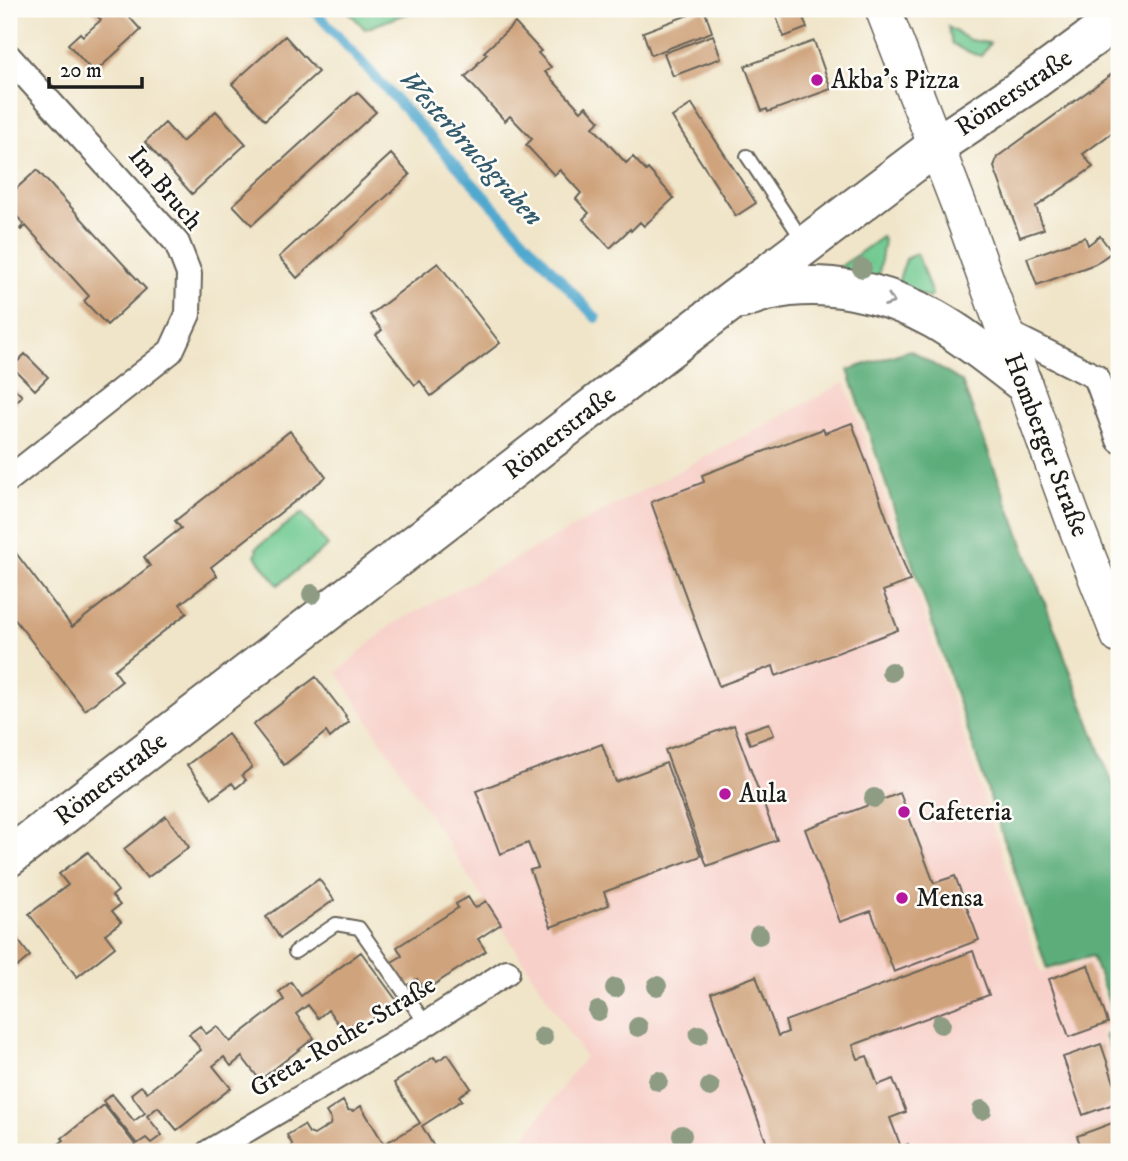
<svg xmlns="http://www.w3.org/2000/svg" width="1128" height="1161" font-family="'IM FELL DW Pica',serif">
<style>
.built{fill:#f7d0c9}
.green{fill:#6fc990;stroke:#467256;stroke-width:2}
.forest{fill:#5bad7a;stroke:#3c644b;stroke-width:2}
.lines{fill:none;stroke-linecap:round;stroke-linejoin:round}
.stream{stroke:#51a8ce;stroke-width:10}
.building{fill:#cfa37c}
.service-casing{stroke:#666259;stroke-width:16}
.minor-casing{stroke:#666259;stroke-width:28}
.secondary-casing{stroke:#666259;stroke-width:38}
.primary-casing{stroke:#666259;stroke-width:42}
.service{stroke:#fff;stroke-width:12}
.minor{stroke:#fff;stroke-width:24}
.secondary{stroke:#fff;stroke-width:35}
.primary{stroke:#fff;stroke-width:38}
.tree{fill:#8e9c83}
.oneway{stroke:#999}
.poi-dot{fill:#b5179e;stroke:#fdfcf7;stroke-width:2.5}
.labels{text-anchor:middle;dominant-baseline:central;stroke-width:5;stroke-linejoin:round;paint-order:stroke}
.poi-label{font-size:26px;fill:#1c1c1c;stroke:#fdfcf7;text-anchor:start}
.street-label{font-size:26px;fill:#1c1c1c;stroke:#fdfcf7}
.water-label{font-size:28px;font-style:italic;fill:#345b6c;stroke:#fdfcf7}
</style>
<rect width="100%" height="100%" fill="#fdfcf7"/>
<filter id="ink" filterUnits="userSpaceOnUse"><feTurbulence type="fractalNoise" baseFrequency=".0143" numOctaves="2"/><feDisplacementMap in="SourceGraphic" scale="14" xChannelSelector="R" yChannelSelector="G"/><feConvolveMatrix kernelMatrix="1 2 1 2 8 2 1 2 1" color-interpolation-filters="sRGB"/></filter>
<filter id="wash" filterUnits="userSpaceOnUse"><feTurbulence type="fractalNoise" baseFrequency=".00686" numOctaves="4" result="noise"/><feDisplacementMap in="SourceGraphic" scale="28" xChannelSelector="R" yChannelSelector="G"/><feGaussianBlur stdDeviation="1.57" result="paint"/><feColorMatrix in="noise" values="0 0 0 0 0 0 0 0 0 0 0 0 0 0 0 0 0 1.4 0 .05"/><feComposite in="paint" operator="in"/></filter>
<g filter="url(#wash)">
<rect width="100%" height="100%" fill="#f0e5c9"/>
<!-- built -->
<path class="built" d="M845,382L915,586L1041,973L1090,961L1114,1027L1100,1031L1119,1084V1109L1116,1111L1119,1120V1152H513L585,1057L337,672L391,625Z"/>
<!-- green -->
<path class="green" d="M346,9H419L365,29Z
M948,27L970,40L990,43L981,56L963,50L952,43Z
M882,237L884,240L878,281L837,269Z
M917,253L931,292L932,295L929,298L897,286L906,259Z
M302,513L328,546L278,585L255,555L257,552L256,548Z"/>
<!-- forest -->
<path class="forest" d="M910,350L962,382L1119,801V1073L1105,1035L1119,1029L1092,956L1047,969L848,370Z"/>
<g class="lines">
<!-- stream -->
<path class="stream" d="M313,9L596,318"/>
</g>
<g id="blocks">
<!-- building -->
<path class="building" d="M91,9H122L141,30L94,73L68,44L80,33L83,36L101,20Z
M704,9L712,32L651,55L643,32Z
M780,9H800L807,28L784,37L774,11Z
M515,23L541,51L538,53L551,67L545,72L581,111L586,106L600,121L593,127L626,163L633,157L646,171L648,169L674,198L644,226L640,222L631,231L630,229L610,248L583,219L589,213L576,199L581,193L560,170L554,175L526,145L532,139L510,116L505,121L465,77L478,65L477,64L487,54L484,52Z
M713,35L721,58L673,76L664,53Z
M285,36L318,72L265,120L232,84Z
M814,41L831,89L768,112L767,109L762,111L745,66Z
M1119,69V140L1113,132L1083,154L1093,167L1036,207L1044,229L1020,237L994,167L997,157Z
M357,92L376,112L252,225L233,205Z
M692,104L756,203L736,216L672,117Z
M216,111L246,144L192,194L145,142L165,123L182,142Z
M391,154L410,175L297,278L279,257Z
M37,170L146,289L107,325L84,301L89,296L26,226L21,230L20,229L24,224L9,208V195Z
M1100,236L1112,252L1095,264L1037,285L1027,258L1085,237L1088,245Z
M438,263L500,343L431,396L420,381L415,385L376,335L382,330L370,315Z
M25,354L48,377L35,390L12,367Z
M9,383L22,396L9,409Z
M852,423L910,581L883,591L898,630L776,676L773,666L719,686L651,502L704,482L702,475L823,429L825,433Z
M290,431L326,477L211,567L217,576L180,604L187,613L114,670L122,681L85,710L9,612V544L72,627L150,566L144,557L181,528L175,521Z
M316,677L346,716L345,717L349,722L330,738L326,732L284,765L253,725Z
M769,723L774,735L750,744L745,731Z
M734,725L777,840L707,866L665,750Z
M228,734L252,767L242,775L246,780L236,788L232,783L212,798L187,765Z
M602,744L616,782L666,763L701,856L604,892L609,905L551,927L530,870L538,868L528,843L500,854L476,791Z
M900,793L934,883L955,876L979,940L894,972L871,911L840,922L805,829Z
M166,816L189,847L147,878L124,849Z
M88,852L118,891L112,896L120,905L112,911L121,922L105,934L115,947L77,977L29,914L68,885L59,874Z
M319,879L334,900L280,938L266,917Z
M468,897L475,908L486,901L501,924L478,939L486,951L424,991L417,979L405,987L390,963L402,956L397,947L458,908L456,904Z
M9,928L30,956L17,967L13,963L9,967Z
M973,951L989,995L853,1045L858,1059L867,1056L878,1085L893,1079L906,1112L890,1118L901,1147L908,1144L911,1152H770L711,993L756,976L778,1036L788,1032L785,1021Z
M361,952L397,1001L348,1037L328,1010L318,1018L308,1005L296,1014L314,1038L260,1080L242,1057L231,1066L224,1057L213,1066L231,1088L177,1130L158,1107L147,1116L162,1135L151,1143L146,1138L137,1144L103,1101L112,1094L134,1121L145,1113L131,1094L141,1086L147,1092L201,1050L189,1034L200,1026L206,1034L217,1026L230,1042L284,1000L279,992L291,982L301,996Z
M1088,965L1108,1023L1069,1037L1049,979Z
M1101,1044L1119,1097V1102L1083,1115L1063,1057Z
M448,1054L471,1088L459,1096L462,1100L422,1126L437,1152H390L388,1150L383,1152H285L291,1149L292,1144L287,1135L304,1125L309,1133L314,1135L330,1125L331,1120L326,1112L343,1101L348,1110L353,1111L361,1106L384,1144L397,1137L420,1123L394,1083L434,1057L437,1061Z
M104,1105L136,1146L128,1152H49L64,1140L62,1138Z
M1115,1122L1119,1134V1152H1083L1077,1136Z"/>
</g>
</g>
<g filter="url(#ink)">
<use href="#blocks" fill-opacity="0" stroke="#666259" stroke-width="2"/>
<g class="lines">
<defs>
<path id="service" d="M747,156L804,242
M295,952L336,924L359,928L426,1024"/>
<path id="minor" d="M9,57L177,243L189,274L188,314L171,351L9,479
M1004,331L1096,377L1119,440
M209,1152L426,1024L507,972"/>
<path id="secondary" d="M883,9L960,208L1072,516L1119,636"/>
<path id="primary" d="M742,299C751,296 759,293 768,291C823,278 885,292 934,319C966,337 993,360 1022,382
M9,857L662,354L936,146L1030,83L1119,18"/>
</defs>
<!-- service casing -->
<use href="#service" class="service-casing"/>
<!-- minor casing -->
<use href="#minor" class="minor-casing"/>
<!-- secondary casing -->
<use href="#secondary" class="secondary-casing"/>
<!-- primary casing -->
<use href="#primary" class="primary-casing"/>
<!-- service -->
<use href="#service" class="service"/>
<!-- minor -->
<use href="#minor" class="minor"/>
<!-- secondary -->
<use href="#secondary" class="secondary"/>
<!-- primary -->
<use href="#primary" class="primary"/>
</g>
<!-- trees -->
<g class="tree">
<circle cx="862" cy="268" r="10"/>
<circle cx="312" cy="594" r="10"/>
<circle cx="891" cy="672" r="10"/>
<circle cx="874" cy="798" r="10"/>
<circle cx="759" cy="935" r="10"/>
<circle cx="657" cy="986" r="10"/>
<circle cx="615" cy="988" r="10"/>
<circle cx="598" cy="1011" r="10"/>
<circle cx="941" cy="1024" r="10"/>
<circle cx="638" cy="1027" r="10"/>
<circle cx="699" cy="1035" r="10"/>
<circle cx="543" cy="1037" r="10"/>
<circle cx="658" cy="1081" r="10"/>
<circle cx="710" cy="1087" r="10"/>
<circle cx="982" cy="1110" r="10"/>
<circle cx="682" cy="1135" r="10"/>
</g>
<!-- one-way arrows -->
<defs><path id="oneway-chevron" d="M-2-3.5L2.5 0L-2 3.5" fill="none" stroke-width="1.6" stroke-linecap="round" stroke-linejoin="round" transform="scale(1.75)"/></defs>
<use class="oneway" href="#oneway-chevron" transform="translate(890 301) rotate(20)"/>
</g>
<!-- markers -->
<g class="poi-dot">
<circle cx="817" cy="80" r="7"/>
<circle cx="725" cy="794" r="7"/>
<circle cx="904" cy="812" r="7"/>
<circle cx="902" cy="898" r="7"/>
</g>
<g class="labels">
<!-- poi labels -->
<g class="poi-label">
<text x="831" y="80">Akba’s Pizza</text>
<text x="739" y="794">Aula</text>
<text x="918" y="812">Cafeteria</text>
<text x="916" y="898">Mensa</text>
</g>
<!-- street labels -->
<g class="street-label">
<text transform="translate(1014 93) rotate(-34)">Römerstraße</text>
<text transform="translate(165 189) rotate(50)">Im Bruch</text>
<text transform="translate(560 433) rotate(-38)">Römerstraße</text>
<text transform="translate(1046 445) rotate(69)">Homberger Straße</text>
<text transform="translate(111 779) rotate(-38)">Römerstraße</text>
<text transform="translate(343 1037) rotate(-31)">Greta-Rothe-Straße</text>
</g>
<!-- water labels -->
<g class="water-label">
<text transform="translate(471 148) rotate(48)">Westerbruchgraben</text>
</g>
</g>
<!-- margin -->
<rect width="1128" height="1161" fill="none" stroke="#fdfcf7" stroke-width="35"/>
<!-- scale -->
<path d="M49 77v10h93v-10" fill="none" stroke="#1c1c1c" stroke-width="3.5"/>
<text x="60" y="77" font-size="21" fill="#1c1c1c" stroke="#fdfcf7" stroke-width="5" paint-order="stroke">20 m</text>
</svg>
